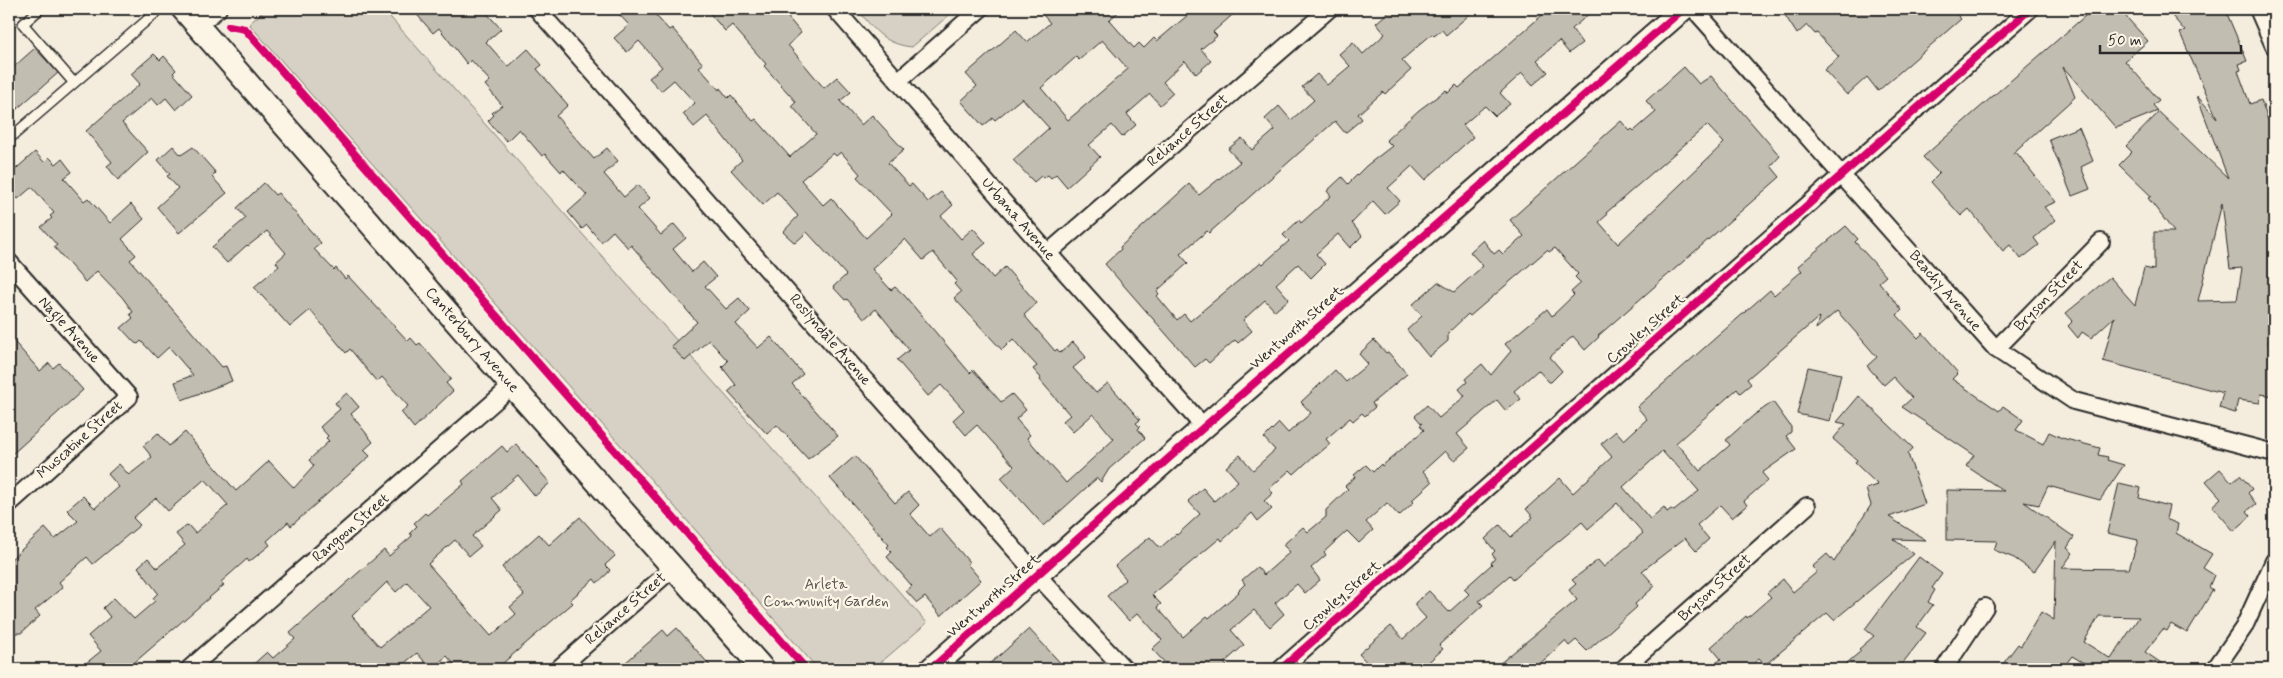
<svg xmlns="http://www.w3.org/2000/svg" width="2283" height="678" font-family="Mynerve,sans-serif">
<style>
.green{fill:#d6d1c4;stroke:#807e78}
.building{fill:#c2bdb1;stroke:#2b2b2b;fill-rule:evenodd}
.lines{fill:none;stroke-linecap:round;stroke-linejoin:round}
.lane-casing{stroke:#2b2b2b;stroke-width:12}
.street-casing{stroke:#2b2b2b;stroke-width:20}
.secondary-casing{stroke:#2b2b2b;stroke-width:26}
.lane{stroke:#fcf5e5;stroke-width:9}
.street{stroke:#fcf5e5;stroke-width:16}
.secondary{stroke:#fcf5e5;stroke-width:22}
.cycleway-casing{stroke:#fcf5e5;stroke-width:11}
.cycleway{stroke:#d6006c;stroke-width:8}
.labels{text-anchor:middle;dominant-baseline:central;stroke-width:4.5;stroke-linejoin:round;paint-order:stroke}
.street-label{font-size:15px;fill:#2b2b2b;stroke:#fcf5e5}
.park-label{font-size:15px;fill:#565451;stroke:#fcf5e5}
</style>
<rect width="100%" height="100%" fill="#f4edde"/>
<filter id="ink" filterUnits="userSpaceOnUse"><feTurbulence type="fractalNoise" baseFrequency=".02" numOctaves="2"/><feDisplacementMap in="SourceGraphic" scale="10" xChannelSelector="R" yChannelSelector="G"/><feConvolveMatrix kernelMatrix="1 2 1 2 8 2 1 2 1" color-interpolation-filters="sRGB"/></filter>
<g filter="url(#ink)">
<!-- green -->
<path class="green" d="M266,9H383L927,623L873,669H818L249,24Z
M857,9H956L912,47C883,44 874,29 857,9Z"/>
<!-- building -->
<path class="building" d="M412,9H483L501,29L486,42L508,67L528,49L542,65L537,69L568,105L556,116L594,159L607,148L618,161L604,174L624,197L638,185L650,198L638,209L661,235L674,224L686,238L673,249L692,272L703,262L716,277L705,286L726,309L739,298L750,311L736,324L758,348L771,337L803,374L792,384L838,436L808,459L777,425L767,434L728,392L736,385L722,367L728,361L709,340L685,361L671,346L697,322L631,245L628,248L613,231L601,242L587,225L582,229L568,212L587,195L563,169L561,172L545,154L542,156L519,129L507,141L497,132L488,121L494,115L492,113L502,105L485,85L490,81L471,60L467,64L439,28L433,33Z
M614,9H650L669,30L672,28L703,64L699,67L719,90L720,88L728,98L731,95L753,121L756,119L790,157L816,134L792,106L796,102L764,66L766,64L732,25L725,31L706,9H781L801,33L788,45L824,88L837,77L851,92L840,101L861,125L872,115L904,150L888,163L909,186L912,184L928,202L941,192L953,205L941,216L961,239L973,228L986,243L973,254L993,278L1005,267L1037,303L1024,315L1055,351L1057,349L1060,353L1073,342L1086,357L1073,368L1096,393L1108,383L1140,420L1136,423L1140,427L1138,429L1145,438L1109,469L1101,482L1097,478L1044,526L1001,478L1014,466L977,425L966,435L953,420L964,410L941,385L928,396L897,360L909,350L876,309L864,319L847,299L845,300L833,287L846,275L829,256L807,232L795,243L783,232L798,216L777,192L763,205L731,170L742,160L707,116L694,127L683,114L695,103L674,80L661,91L649,78L662,67L639,41L627,52L614,38L629,25ZM841,152L860,174L857,177L892,214L866,238L831,198L823,205L801,180L833,153L836,156ZM905,239L923,260L933,252L957,281L954,284L961,292L954,298L1002,350L1013,339L1025,353L1037,366L1033,369L1041,378L1040,380L1070,415L1063,421L1073,432L1093,414L1114,439L1066,483L1027,438L1030,435L1016,419L1026,410L1012,394L1001,402L973,370L970,373L904,295L895,287L891,290L872,269Z
M1038,9H1122L1109,20L1134,48L1139,43L1144,48L1154,38L1157,41L1195,9H1239L1213,32L1217,36L1201,49L1211,61L1196,74L1185,61L1163,82L1173,93L1160,105L1150,94L1127,114L1136,125L1122,137L1112,125L1089,145L1100,157L1067,187L1056,174L1051,178L1048,175L1043,178L1041,176L1034,182L1013,160L1049,128L1022,98L995,120L993,118L983,126L961,101L977,86L966,74L1016,30L1027,42L1050,23ZM1102,40L1128,69L1068,120L1041,88L1076,57L1079,60Z
M1392,9H1476L1446,35L1442,30L1434,36L1432,34L1402,60L1411,70L1385,94L1383,92L1358,114L1362,119L1345,133L1335,121L1209,233L1207,231L1180,254L1188,263L1157,291L1159,294L1157,296L1177,320L1184,314L1190,321L1261,262L1263,264L1289,241L1283,235L1299,220L1301,223L1310,215L1331,196L1327,191L1342,177L1348,184L1366,166L1392,146L1386,140L1419,110L1446,90L1448,93L1456,85L1459,88L1549,9H1594L1572,29L1582,43L1569,53L1559,41L1537,60L1548,72L1533,85L1522,73L1500,93L1510,104L1495,116L1485,106L1463,125L1473,137L1425,180L1412,166L1388,188L1400,201L1385,214L1373,201L1352,223L1362,236L1350,248L1338,234L1316,254L1325,264L1311,278L1298,264L1276,284L1289,299L1275,311L1265,300L1243,320L1252,331L1238,343L1235,340L1209,363L1205,359L1195,367L1105,264L1121,249L1120,247L1189,184L1199,195L1240,162L1228,149L1242,138L1252,150L1275,130L1265,119L1279,106L1291,120L1314,100L1302,87L1317,74L1327,85L1350,66L1339,54L1353,42L1363,54L1385,34L1376,23Z
M1781,9H1952L1961,19L1878,91L1867,77L1847,95L1824,70L1839,57L1817,33L1815,34L1807,25L1797,34Z
M2093,9H2119L2148,41L2125,61L2159,100L2153,105L2158,111L2116,128L2063,67L2075,97L2012,154L2016,152L2056,202L2044,207L2055,220L2034,238L2039,245L2021,259L2010,245L2003,251L1969,209L1961,216L1931,182L1939,174L1923,157Z
M2166,9H2225L2247,61L2239,64L2241,70L2238,71L2250,104L2261,100L2274,137V315H2273L2268,344L2274,345V396L2261,394L2260,403L2238,400L2235,413L2219,408L2223,393L2103,361L2114,317L2091,338L2082,332L2078,338L2068,326L2073,321L2066,313L2110,277L2135,305L2144,268L2154,270V232H2174L2148,198L2151,196L2119,165L2132,152L2126,146L2159,112L2228,178L2197,96L2217,118L2180,33L2185,31ZM2222,203L2230,269L2242,268L2237,300L2198,301Z
M35,48L58,73L9,116V71Z
M154,54L160,60L164,56L176,70L173,73L192,95L176,110L166,98L158,105L152,98L122,123L148,152L118,180L107,166L112,162L86,131L140,84L131,74Z
M1684,67L1699,84L1711,76L1780,156L1771,166L1780,177L1598,336L1599,337L1585,350L1573,336L1550,357L1562,371L1551,382H1549L1538,370L1514,391L1521,399L1506,411L1497,400L1457,434L1469,448L1454,461L1445,451L1423,471L1432,482L1412,500L1414,502L1399,516L1387,503L1366,522L1373,530L1359,543L1347,531L1324,552L1326,555L1311,568L1320,580L1305,593L1297,584L1275,603L1284,614L1270,627L1254,610L1231,630L1244,645L1224,663L1230,669H1205L1200,663L1193,669H1172L1166,664L1152,649L1162,640L1138,613L1129,621L1107,596L1126,579L1115,566L1150,537L1160,548L1176,534L1177,535L1200,514L1188,501L1203,488L1214,501L1238,481L1226,467L1240,455L1253,470L1275,450L1264,438L1279,423L1288,433L1311,413L1301,402L1335,370L1346,382L1368,364L1359,354L1374,340L1386,353L1388,352L1407,374L1372,403L1375,407L1365,416L1362,413L1353,421L1350,418L1326,439L1330,444L1317,455L1316,454L1294,474L1290,470L1269,489L1273,493L1264,501L1272,509L1258,521L1252,513L1222,541L1220,538L1152,595L1161,604L1157,607L1183,637L1207,616L1209,618L1239,592L1238,591L1245,584L1242,580L1257,567L1264,575L1290,552L1283,545L1303,527L1308,532L1326,517V510L1348,489L1345,486L1355,477L1354,475L1366,465L1373,472L1381,464L1382,466L1424,430L1420,425L1422,424L1415,416L1427,405L1439,418L1465,396L1459,389L1467,382L1465,379L1482,364L1491,375L1511,351L1505,344L1547,309L1552,316L1574,295L1571,292L1581,283L1575,277L1578,274L1555,248L1549,252L1547,250L1470,316L1468,314L1448,333V341L1429,357L1407,330L1422,316L1412,305L1438,282L1454,292L1483,266L1470,252L1483,240L1494,254L1499,250L1503,254L1524,236L1510,220L1621,121L1630,131L1632,129L1634,131L1656,112L1646,101ZM1707,125L1724,143L1618,244L1599,222L1607,215L1606,213Z
M2079,127L2093,161L2081,167L2090,189L2072,196L2049,139Z
M173,146L181,155L193,147L216,173L212,177L227,193L179,233L157,207L178,188L167,176L170,174L158,160Z
M35,152L44,162L49,157L56,164L62,159L72,172L64,178L84,201L88,198L110,223L131,204L144,219L122,239L136,255L130,260L222,367L226,366L232,381L182,400L175,382L193,375L169,347L157,358L141,341L138,344L135,343L121,328L133,318L130,314L133,312L122,297L97,271L85,282L54,247L57,245L41,227L52,218L50,216L54,213L32,187L18,199L9,189V175Z
M264,183L275,195L278,193L321,243L314,249L334,270L336,268L345,279L348,276L408,341L411,338L417,345L420,343L451,379L446,383L453,391L414,428L401,412L408,406L382,377L377,382L350,349L346,353L310,310L290,327L254,287L279,266L276,262L286,253L267,231L248,246L247,245L227,263L212,247L246,218L237,208Z
M1846,226L1858,239L1855,242L1886,276L1879,282L1902,310L1897,315L1918,338L1923,333L1958,373L1952,379L1999,411L2003,406L2023,420L2016,430L2043,444L2049,432L2062,438L2100,448L2098,455L2108,457L2107,460L2124,465L2100,500L2048,486L2039,505L2024,502L2074,537L2067,548L2073,553L2062,568L2129,569L2138,540L2107,533L2119,483L2141,488L2139,498L2169,506L2166,519L2178,524L2176,533L2212,554L2203,568L2214,575L2209,587L2213,590L2187,633L2171,624L2167,631L2163,629L2145,652L2170,669H2094L2072,656L2062,669H1999L2018,644L2021,646L2041,612L2054,620L2056,541L2034,572L2014,558L1994,550L1997,541L1947,540V490L2004,491L1966,466L1974,455L1902,407L1912,398L1893,377L1884,385L1867,366L1877,357L1837,311L1816,329L1819,317L1747,379L1751,384L1740,393L1737,389L1676,443L1700,471L1730,445L1726,440L1754,415L1773,402L1791,427V432L1786,436L1796,449L1762,473L1768,480L1744,501L1747,505L1732,518L1720,505L1697,525L1709,539L1696,551L1685,538L1642,571L1655,586L1635,604L1637,607L1587,651L1576,640L1569,646L1565,641L1534,669H1493L1577,600L1569,590L1576,584L1572,580L1598,560L1604,567L1643,533L1617,503L1588,529L1582,522L1513,579L1510,575L1479,601L1483,605L1439,645L1443,649L1421,669H1373L1359,654L1391,626L1403,639L1426,618L1415,606V603L1429,591L1449,612L1469,594L1464,589L1492,564L1491,563L1495,558L1492,554L1495,551L1485,539L1500,525L1511,537L1533,517L1526,509L1560,478L1573,493L1612,457L1601,444L1616,431L1624,440L1647,419L1637,407L1770,290L1774,295L1802,271L1798,266ZM1662,451L1670,460L1671,459L1699,491L1674,511L1671,509L1667,512L1664,507L1650,519L1623,487ZM2099,616L2139,617L2111,659L2084,642Z
M9,336L40,371L49,363L53,368L59,363L83,390L9,457Z
M1808,367L1841,374L1830,421L1797,414Z
M347,393L359,407L351,414L373,442L364,450L370,456L291,526L288,522L267,541L270,545L249,562L247,559L221,582L224,585L127,669H79L101,651L88,636L110,617L103,608L114,598L134,619L155,601L153,598L158,593L138,567L148,558L157,568L185,545L176,534L188,525L195,533L228,505L205,479L168,511L156,498L133,518L140,525L93,564L87,557L59,582L63,587L35,610L40,616L21,633H9V561L45,528L55,539L78,521L67,510L83,496L95,508L119,487L108,474L119,464L129,475L152,457L143,446L158,433L169,446L185,432L236,491L269,461L294,488L314,466L309,460L329,441L326,438L328,436L320,427L340,409L335,403Z
M1859,396L1913,448L1908,454L1925,504L1889,517L1926,540L1893,539L1914,554L1834,620L1827,613L1765,665L1759,659L1747,669H1709L1721,659L1711,647L1746,616L1747,618L1771,597L1767,593L1783,579L1793,592L1817,572L1812,567L1827,554L1834,562L1871,505L1866,489L1878,485L1855,463L1857,460L1833,439L1846,424L1837,422Z
M516,444L550,483L535,496L518,475L492,498L502,510L472,536L481,546L469,556L455,540L428,564L491,636L516,614L510,607L524,595L502,567L539,534L549,545L580,517L615,556L605,565L610,570L608,573L597,583L594,579L570,600L573,603L496,669H458L447,656L431,669L417,653L397,669H248L267,652L273,658L295,639L290,633L384,550L389,556L412,536L410,533L417,526L414,523L425,513L427,515L464,484L462,481L502,446L507,452ZM387,582L396,592L407,582L429,606L380,647L352,616Z
M855,456L895,503L908,492L919,505L910,514L930,537L940,528L969,562L967,564L981,580L941,616L925,597L917,603L906,591L912,586L887,557L892,552L887,547L889,545L830,478Z
M2220,469L2232,482L2240,475L2252,489L2248,493L2256,504L2247,511L2251,516L2234,531L2212,506L2221,498L2206,481Z
M1919,557L1942,574L1932,588L1935,590L1928,602L1933,605L1917,627L1926,633L1898,669H1840L1861,651L1859,649L1874,636L1865,629Z
M677,628L713,669H618L663,630L668,636Z
M1029,629L1066,669H983L999,656Z"/>
<g class="lines">
<defs>
<path id="lane" d="M40,9L23,24L74,83
M9,139L160,9"/>
<path id="street" d="M537,9L1038,576L1124,669
M835,9L1048,253L1204,427
M1694,9L1996,349L2074,401L2274,453
M2258,9L2274,46
M198,25L218,9
M898,81L980,9
M1048,253L1329,9
M9,262L129,397L9,504
M1996,349L2101,242
M189,669L512,386
M558,669L673,568
M1281,669L2030,9
M1623,669L1807,506
M1944,669L1985,607
M2215,669L2244,627L2274,561"/>
<path id="secondary" d="M183,9L512,386L763,669
M931,669L1204,427L1683,9"/>
</defs>
<!-- lane casing -->
<use href="#lane" class="lane-casing"/>
<!-- street casing -->
<use href="#street" class="street-casing"/>
<!-- secondary casing -->
<use href="#secondary" class="secondary-casing"/>
<!-- lane -->
<use href="#lane" class="lane"/>
<!-- street -->
<use href="#street" class="street"/>
<!-- secondary -->
<use href="#secondary" class="secondary"/>
<defs>
<path id="cycleway" d="M229,26L245,29L806,669
M931,669L1204,427L1683,9
M1281,669L2030,9"/>
</defs>
<!-- cycleway casing -->
<use href="#cycleway" class="cycleway-casing"/>
<!-- cycleway -->
<use href="#cycleway" class="cycleway"/>
</g>
</g>
<g class="labels">
<!-- street labels -->
<g class="street-label">
<text transform="translate(1188 131) rotate(-41)">Reliance Street</text>
<text transform="translate(1018 219) rotate(49)">Urbana Avenue</text>
<text transform="translate(1945 291) rotate(49)">Beachy Avenue</text>
<text transform="translate(2049 296) rotate(-46)">Bryson Street</text>
<text transform="translate(1297 328) rotate(-41)">Wentworth Street</text>
<text transform="translate(1646 329) rotate(-41)">Crowley Street</text>
<text transform="translate(69 330) rotate(48)">Nagle Avenue</text>
<text transform="translate(472 340) rotate(49)">Canterbury Avenue</text>
<text transform="translate(830 340) rotate(49)">Roslyndale Avenue</text>
<text transform="translate(80 440) rotate(-42)">Muscatine Street</text>
<text transform="translate(351 528) rotate(-41)">Rangoon Street</text>
<text transform="translate(1715 588) rotate(-42)">Bryson Street</text>
<text transform="translate(994 596) rotate(-41)">Wentworth Street</text>
<text transform="translate(1342 596) rotate(-41)">Crowley Street</text>
<text transform="translate(626 609) rotate(-41)">Reliance Street</text>
</g>
<!-- park labels -->
<g class="park-label">
<text x="826" y="585">Arleta<tspan x="826" dy="17">Community Garden</tspan></text>
</g>
</g>
<!-- margin -->
<rect width="2283" height="678" fill="none" stroke="#fcf5e5" stroke-width="30"/>
<rect x="15" y="15" width="2253" height="648" fill="none" stroke="#2b2b2b" stroke-width="2" filter="url(#ink)"/>
<!-- scale -->
<path d="M2100 45v8h141v-8" fill="none" stroke="#2b2b2b" stroke-width="2.5"/>
<text x="2108" y="45" font-size="15" fill="#2b2b2b" stroke="#fcf5e5" stroke-width="4" paint-order="stroke">50 m</text>
</svg>
